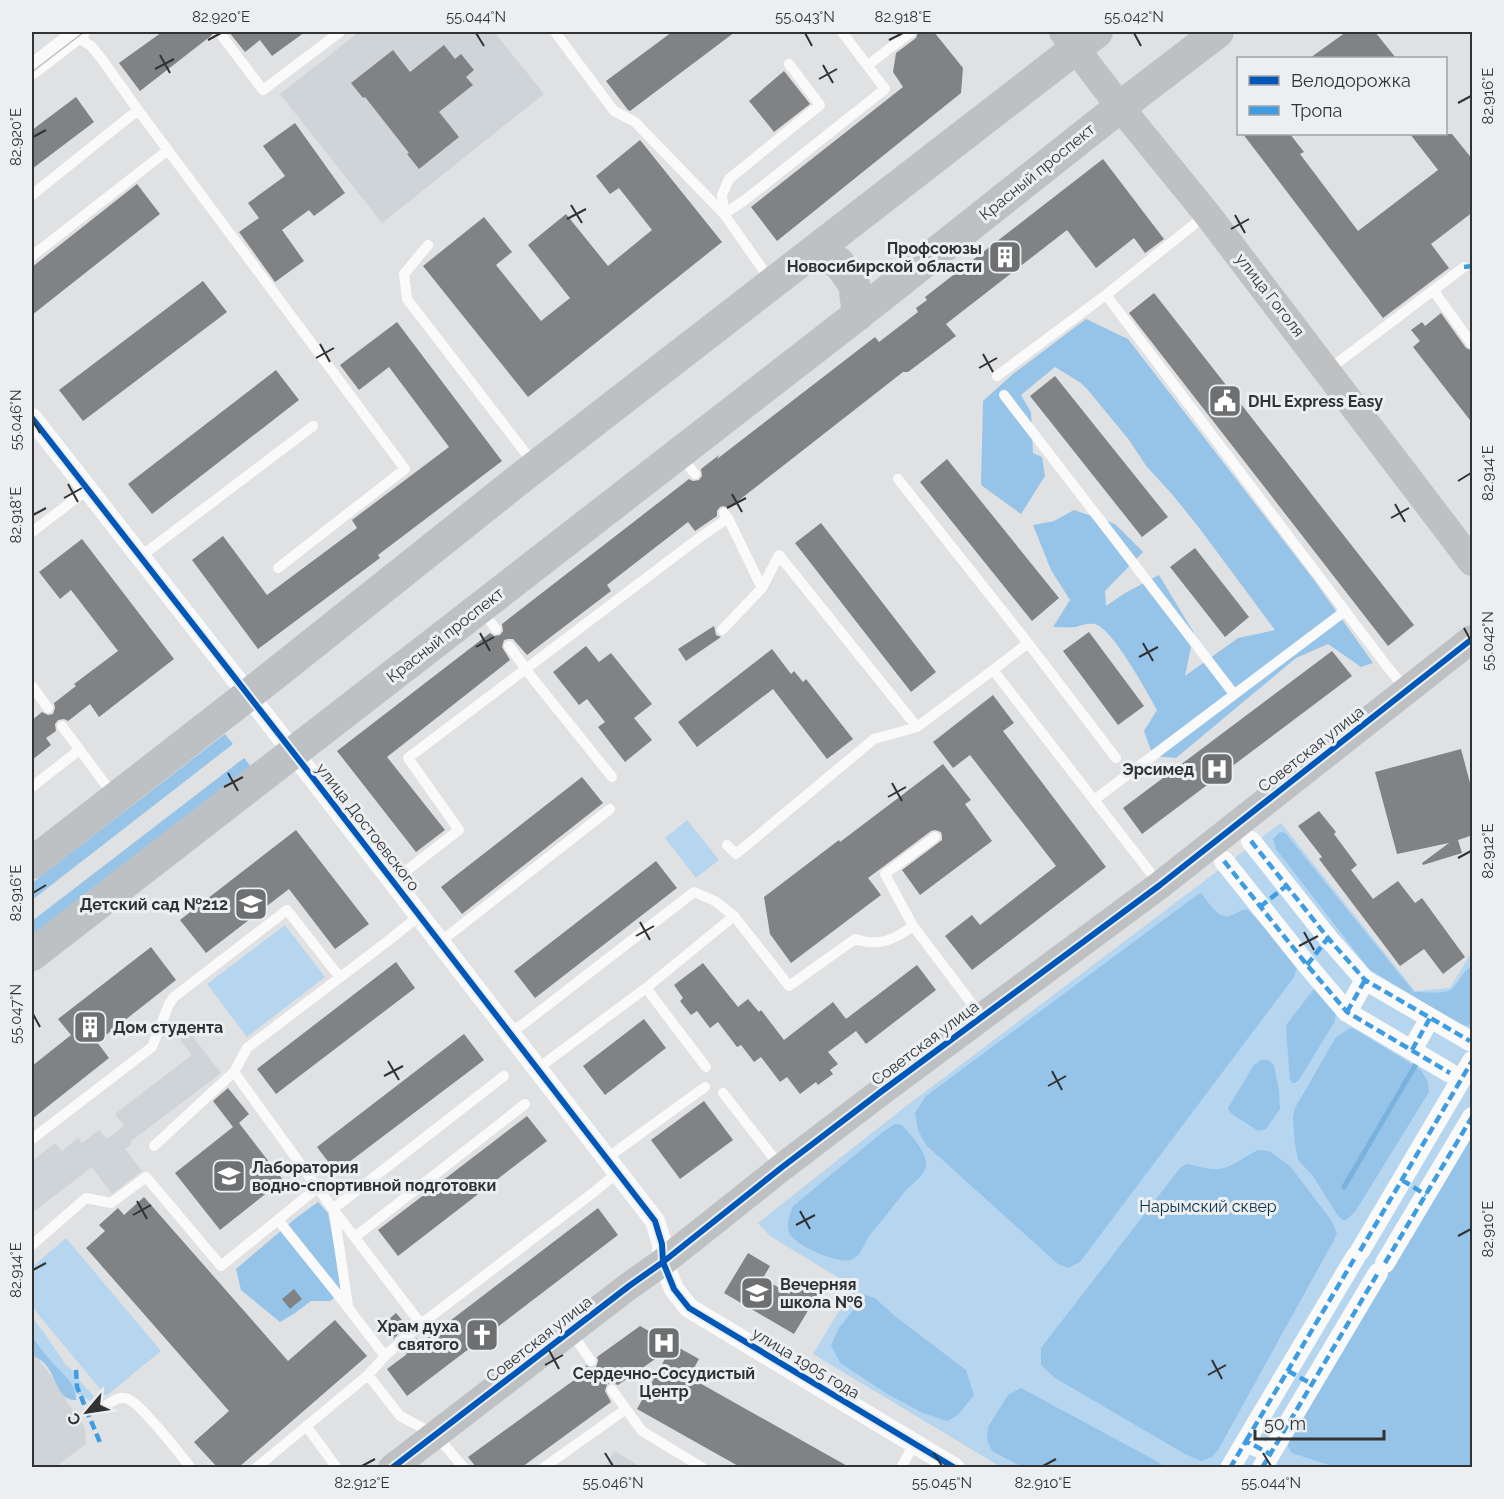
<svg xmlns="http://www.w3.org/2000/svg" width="1504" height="1499" font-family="Raleway,sans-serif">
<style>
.built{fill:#cfd4d9}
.green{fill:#b6d5ef}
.forest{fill:#96c4e8}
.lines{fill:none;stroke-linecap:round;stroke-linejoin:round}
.stream{stroke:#78b3e0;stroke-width:5}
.building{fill:#818283}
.lane{stroke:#fafafb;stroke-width:10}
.street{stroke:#fafafb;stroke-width:20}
.secondary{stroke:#bec0c2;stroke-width:28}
.primary{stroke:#bdc1c4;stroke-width:32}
.tram{stroke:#bbbcbd;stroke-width:1.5}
.quiet{stroke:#3e9de2;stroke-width:4.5;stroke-dasharray:9 4.5;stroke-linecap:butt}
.cycleway-casing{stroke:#eceff1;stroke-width:10}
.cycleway{stroke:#0057b8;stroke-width:6}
.ticks{fill:none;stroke:#313233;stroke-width:2}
.labels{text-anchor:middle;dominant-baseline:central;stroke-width:6;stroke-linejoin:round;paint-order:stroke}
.street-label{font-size:16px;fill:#313233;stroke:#eceff1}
.poi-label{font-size:16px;font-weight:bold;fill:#313233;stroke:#eceff1;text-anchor:end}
.park-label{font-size:16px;fill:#0b3049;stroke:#eceff1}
.neatline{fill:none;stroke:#313233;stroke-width:2}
.ticks-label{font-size:15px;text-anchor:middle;fill:#313233}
</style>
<rect width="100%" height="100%" fill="#e0e1e3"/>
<!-- built -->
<path class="built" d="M359,32H494L544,94L382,223L280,94Z
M190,1033L221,1073L130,1142L132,1144L125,1149L142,1171L112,1194L92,1167L32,1213V1161L55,1143L62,1151L78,1138L82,1143L99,1130L107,1139L124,1126L115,1114L192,1055L180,1040Z
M32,1351L65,1394V1399L85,1427L86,1444L55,1467H32Z
M614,1451L641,1467H605Z"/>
<!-- green -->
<path class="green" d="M687,820L719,860L696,878L665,838Z
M1281,823L1415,991L1450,988L1471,953L1472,954V1467H1001L813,1354L837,1314L852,1286L770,1236L758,1223L901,1110Z
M285,925L325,977L247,1037L207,984Z
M66,1238L161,1351L106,1396L32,1307V1267Z
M32,1317L45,1334L66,1365L75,1373L83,1385L94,1396L91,1401L77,1394L68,1380L50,1361L32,1336Z"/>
<!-- forest -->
<path class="forest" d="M1086,319L1128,339L1314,580L1373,663L1361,667L1328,644L1296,658L1176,758L1153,756L1144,731L1157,710C1147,692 1113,629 1095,624C1088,623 1082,625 1076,627C1069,628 1061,627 1053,627L1070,600L1051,570L1033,525L1054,521L1074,510L1115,524L1143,552L1105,591L1106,606L1125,593L1159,575L1194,633L1185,676L1238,638L1275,630L1197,525L1171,493L1147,467L1129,440L1088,390L1081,383L1055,367L1021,395L1031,412L1033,453L1042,457L1045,476L1021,514L981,485L983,401L1013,374Z
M225,734L233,744L32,900V883Z
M244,758L252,768L32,938V921Z
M1280,832L1285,833L1287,835L1414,992C1424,992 1446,995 1453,988C1460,980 1463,971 1472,966V1022L1468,1026L1459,1024L1369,969L1276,849L1273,839Z
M1201,893C1208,901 1218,920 1230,916C1237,914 1240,909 1248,910L1294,959L1297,968L1294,977L1080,1262L1068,1268L1058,1264L926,1145L918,1130L915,1113L926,1096L1197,895Z
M1316,988L1336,1011L1335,1021L1299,1080L1295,1083H1292L1290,1080L1286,1028L1287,1024L1313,990Z
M1350,1028L1356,1030L1421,1070L1428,1082L1429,1092L1355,1212L1346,1220H1342L1336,1213L1313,1176L1298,1160L1295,1144L1293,1117L1295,1108L1336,1037Z
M1261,1060H1268L1274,1065L1279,1091L1280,1109L1266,1129L1258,1131L1232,1114L1229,1111L1228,1108L1254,1065Z
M895,1124L902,1125C910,1134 927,1152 926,1164C925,1176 915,1181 907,1189C899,1198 892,1208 884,1218C879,1224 874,1229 869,1236C863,1245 862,1256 850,1260C838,1264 794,1245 789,1233C786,1224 790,1214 793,1206L884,1131Z
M1472,1126V1467H1335L1292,1453L1288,1447L1289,1438Z
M1258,1150L1269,1151L1290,1166L1331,1220L1337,1233L1334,1240L1218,1450L1212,1457L1201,1461L1185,1454L1055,1378L1041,1365V1348L1180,1168L1185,1165L1188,1164C1198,1166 1208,1170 1218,1169C1232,1168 1245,1156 1258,1150Z
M318,1202L328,1213L343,1292L330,1301H311L295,1313L280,1322L241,1290L236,1269L296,1218Z
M865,1295L875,1298L896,1317L966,1370L974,1395L958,1415L947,1421L923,1413L889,1395L840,1363L831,1345L839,1328Z
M32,1336C38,1344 43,1352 50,1360C59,1371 78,1384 76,1400C57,1401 56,1374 44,1363C41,1360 36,1357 32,1355Z
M1021,1388L1158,1462L1164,1467H1022L992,1451L987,1440L988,1427L1008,1395Z"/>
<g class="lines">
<!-- stream -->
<path class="stream" d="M1344,1187L1416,1064"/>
</g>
<!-- building -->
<path class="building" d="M162,32H212V35L140,91L119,63Z
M229,32H305L272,56L260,40L245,52Z
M672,32H735L630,111L628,110L606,81Z
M918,32H934L963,68L961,93L777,241L751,207L903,87L893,72L896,53L916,38Z
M1346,32H1375L1396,58H1310Z
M444,45L455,59L461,54L474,70L466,77L473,85L439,112L459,137L419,169L407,154L409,153L365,97L363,98L351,83L393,50L410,72Z
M784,71L810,104L774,132L749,101Z
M76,97L94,122L32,169V130Z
M295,123L345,193L314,216L309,210L282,230L304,261L275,282L239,232L259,218L248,203L285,176L263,146Z
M1243,134H1290L1304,152L1300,154L1358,231L1438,170L1410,134H1452L1473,160V212L1431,244L1449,268L1383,318Z
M640,140L722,242L528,397L423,266L484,217L512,252L496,265L541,321L570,298L528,245L566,214L608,266L652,230L619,188L610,194L596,176Z
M1103,159L1164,239L1145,253L1134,238L1096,268L1067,230L946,324L956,336L908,372H903L729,508L723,506L720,507L717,511V516L695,531L688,522L607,585L611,591L527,655L513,639H508L504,640L502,647L510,660L387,757L445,830L416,852L337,751L490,633L494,636L500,635L503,631L502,624L689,479L693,481L699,480L702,476L701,469L719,455L717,459L875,337L879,342L918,312L916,308L927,300L925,297Z
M137,184L160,214L32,315V267Z
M203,281L227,312L83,421L59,390Z
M1154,293L1414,625L1388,646L1129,313Z
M1441,313L1466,348L1473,351V424L1413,347L1420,341L1411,330L1422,322L1425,326Z
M397,322L502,461L378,555L380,558L258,649L192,560L223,536L267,595L357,528L352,520L449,447L389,367L359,390L340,365Z
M276,370L299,400L152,514L128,484Z
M1055,376L1168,517L1142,537L1030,396Z
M947,459L1059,598L1032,621L920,482Z
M821,523L936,672L911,692L795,543Z
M82,539L174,659L99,717L90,704L68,721L64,719L58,720L55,724L56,731L46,738L51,745L32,760V720L42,712L48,715L53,714L55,708L54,703L76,686L74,684L118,651L71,590L60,599L39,572Z
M1195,548L1249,617L1225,637L1170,567Z
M714,626L716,635L721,637L686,661L678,649Z
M1089,632L1144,706L1118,725L1063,651Z
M586,646L599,662L611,653L652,704L634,718L652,740L625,762L598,727L605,722L587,699L579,705L553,672Z
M772,649L791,674L794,671L803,682L806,679L853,739L827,759L773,689L697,747L678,722Z
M1332,651L1352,676L1142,834L1123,808Z
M993,695L1014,723L1003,731L1106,867L972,970L945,936L972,915L980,925L1056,866L970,755L953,768L933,742Z
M1461,749L1473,794V835L1458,840L1462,853L1423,865L1422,863L1449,843L1397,854L1375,772Z
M943,764L971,800L965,804L992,841L920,895L902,870L942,840V836L941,832L935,830L931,831L868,878L881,895L791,963L770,934L764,897L839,840L840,842Z
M582,777L603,803L462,914L441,887Z
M1319,811L1336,832L1334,834L1357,865L1351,870L1373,899L1398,881L1415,903L1422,898L1465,957L1443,974L1424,949L1400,966L1319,859L1322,857L1298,826Z
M296,830L369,924L335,949L289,889L206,953L180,920Z
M656,861L677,888L535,998L514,971Z
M151,947L176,980L97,1042L109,1058L32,1119V1066L71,1035L58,1019Z
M396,962L415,988L276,1094L257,1069Z
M703,963L738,1007L748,999L759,1012L761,1010L784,1040L833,1002L846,1019L917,965L936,990L866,1044L856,1031L828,1052L838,1064L830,1070L833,1074L818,1085L816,1082L800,1094L787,1077L780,1082L761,1057L754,1062L741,1045L737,1047L718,1022L710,1028L697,1011L691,1015L680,1001L683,998L674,985Z
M644,1019L666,1048L605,1095L583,1066Z
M464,1034L484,1060L336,1172L317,1147Z
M228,1088L249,1114L239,1123L283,1180L220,1230L175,1173L233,1127L213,1101Z
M704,1101L733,1140L680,1179L651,1140Z
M527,1116L547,1141L398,1256L378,1230Z
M144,1197L288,1361L335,1320L367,1356L239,1467H217L194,1442L229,1411L86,1248L105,1231L99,1225L118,1208L124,1215Z
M598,1208L618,1235L407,1396L387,1369L407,1354L403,1350L417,1338L421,1343Z
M748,1253L770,1266L763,1278L789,1294L797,1281L818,1294L794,1334L724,1293Z
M294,1289L302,1299L290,1309L282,1299Z
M396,1313L407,1326L393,1339L382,1325Z
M640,1326L699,1359L689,1377L849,1467H740L637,1409L671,1348L618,1385L612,1383L607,1384L605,1391L611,1402L522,1467H476L468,1457L588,1370L585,1365L591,1368L596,1367L598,1361L597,1357Z"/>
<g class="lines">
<!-- lane -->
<path class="lane" d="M219,32L263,90L340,32
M555,32L614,111L635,122L724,214L771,281
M75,36L91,46L101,58L138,110L405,469L278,568
M789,64L820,105L729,179L722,195L724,214L745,200L885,89L842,32
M868,65L911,32
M32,195L138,110
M428,245L404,274L407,299L534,464
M32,256L168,150
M1433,290L1472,344
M1106,295L1386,665L1405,688
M1328,370L1464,267
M997,376L1107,294L1207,214
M1004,395L1234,694
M681,456L695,474
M898,479L1028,643L993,670
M32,532L88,489
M140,557L313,426
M762,588L779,555L917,727L993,670L1160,885
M482,611L496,629
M722,630L762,588L728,518L724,513
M1028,643L1116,758
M509,646L534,680L612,777
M32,686L48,708
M62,726L114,796
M32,787L79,750
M1094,800L1345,611
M727,845L736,854L874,739L917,727
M393,881L459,830L408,758L699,538L728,518
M913,926L885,874L935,837
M440,942L610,809
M646,988L706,1067
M509,1032L522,1025L694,892L715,901L734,916L789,986L855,939C879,947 894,940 913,926L982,1017
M537,1069L646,988L734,916
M234,1072L247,1048L384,944L419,916
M723,1093L780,1166
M32,1139L152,1047L169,1004L174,997L287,910L334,970L340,976
M154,1146L234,1072L333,1209L504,1076
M607,1158L705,1087
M333,1209L421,1324
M334,1212L348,1306
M278,1220L339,1296L385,1356
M355,1237L525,1104
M32,1245L86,1198L111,1203L146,1177L221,1266L317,1188
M571,1332L591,1361
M368,1375L400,1416L436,1435L464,1468
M612,1390L642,1431L703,1468
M107,1405C114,1400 119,1396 128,1399C140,1403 181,1455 191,1468
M307,1427L337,1468
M256,1468L368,1375L385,1356L421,1324L594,1192L618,1172
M543,1468L626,1409
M901,1468L914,1444"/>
<!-- street -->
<path class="street" d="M32,69L80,32
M32,418L310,774L655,1221L662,1244L663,1262L674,1289L689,1308L955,1468
M1251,841L1328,938L1365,980L1470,1041
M1224,861L1307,965L1347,1012L1450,1073
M1347,1012L1365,980
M1412,1050L1430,1018
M1360,1251L1472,1061
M1385,1263L1472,1117
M1246,1441L1356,1256
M1230,1468L1246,1441L1257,1447
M1262,1468L1378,1273"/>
<!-- secondary -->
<path class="secondary" d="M1063,32L1120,107L1207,214L1472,562
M392,1468L629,1286L663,1262L781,1168L882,1091L1160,885L1472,639"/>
<!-- primary -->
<path class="primary" d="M812,253L838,262L854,284L858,315
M32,863L266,681L522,477L1097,32
M32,955L851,320L1120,107L1218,32"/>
<!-- tram -->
<path class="tram" d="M32,72L84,32"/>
<!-- quiet -->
<path class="quiet" d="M1464,267L1472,266
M1251,841L1328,938L1365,980L1470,1041
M1224,861L1307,965L1347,1012L1450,1073
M1260,907L1286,886
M1307,965L1328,938
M1347,1012L1365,980
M1412,1050L1430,1018
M1402,1180L1426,1195
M1360,1251L1472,1061
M1385,1263L1472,1117
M76,1370L77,1387L101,1445
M1288,1371L1312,1384
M1246,1441L1356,1256
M1230,1468L1246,1441L1270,1454
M1262,1468L1378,1273"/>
<defs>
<path id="cycleway" d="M32,418L310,774L655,1221L662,1244L663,1262L674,1289L689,1308L955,1468
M392,1468L629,1286L663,1262L781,1168L882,1091L1160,885L1472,639"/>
</defs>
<!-- cycleway casing -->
<use href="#cycleway" class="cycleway-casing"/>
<!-- cycleway -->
<use href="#cycleway" class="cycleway"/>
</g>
<!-- ticks -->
<path class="ticks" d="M476,33L484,46M805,33L812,46M1134,33L1141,46M208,40L221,33M889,40L903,33M160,55L170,73M823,65L833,83M155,69L174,59M819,79L837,69M1458,103L1471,96M33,137L46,130M571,205L582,223M1235,215L1245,233M567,219L586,209M1231,229L1249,219M320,344L330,362M983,354L993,372M316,358L334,348M979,368L997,358M33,420L40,433M1458,481L1471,473M68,484L78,502M732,494L742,512M64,498L82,488M1395,504L1405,522M727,508L746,498M33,515L46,508M1391,518L1409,508M1464,628L1471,641M480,633L490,651M1143,643L1153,661M476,647L494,637M1139,657L1158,647M228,773L238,791M892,783L902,801M224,787L243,777M888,797L906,787M1458,858L1471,851M33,893L46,885M640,922L650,940M1304,932L1314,950M636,936L654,926M1299,946L1318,936M33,1014L40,1027M388,1061L399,1080M1052,1071L1062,1090M384,1076L403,1066M1048,1086L1066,1076M137,1201L147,1219M800,1211L810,1229M133,1215L151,1205M796,1225L815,1215M1458,1236L1471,1229M33,1270L46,1263M549,1350L559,1369M1212,1360L1222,1379M545,1365L563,1355M1208,1375L1226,1365M605,1453L613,1466M934,1453L942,1466M1263,1453L1271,1466M362,1466L375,1459M1043,1466L1056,1459"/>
<!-- icons -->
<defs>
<symbol id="building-square" viewBox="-11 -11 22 22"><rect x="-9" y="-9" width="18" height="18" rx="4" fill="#6e6f71" stroke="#eceff1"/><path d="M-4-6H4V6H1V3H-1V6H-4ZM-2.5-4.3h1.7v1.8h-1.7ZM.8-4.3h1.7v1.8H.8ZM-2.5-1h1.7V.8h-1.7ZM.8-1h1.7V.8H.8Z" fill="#fff"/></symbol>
<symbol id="civic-square" viewBox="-11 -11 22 22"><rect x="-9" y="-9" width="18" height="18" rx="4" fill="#6e6f71" stroke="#eceff1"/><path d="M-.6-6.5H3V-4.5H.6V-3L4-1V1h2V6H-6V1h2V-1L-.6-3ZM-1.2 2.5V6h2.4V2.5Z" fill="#fff"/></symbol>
<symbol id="hospital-square" viewBox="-11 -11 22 22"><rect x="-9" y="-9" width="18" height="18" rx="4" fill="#6e6f71" stroke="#eceff1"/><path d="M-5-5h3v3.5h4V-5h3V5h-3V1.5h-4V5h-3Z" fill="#fff"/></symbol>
<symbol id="school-square" viewBox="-11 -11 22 22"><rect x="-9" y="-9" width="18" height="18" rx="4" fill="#6e6f71" stroke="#eceff1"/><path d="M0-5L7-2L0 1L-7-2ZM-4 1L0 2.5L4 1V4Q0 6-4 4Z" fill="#fff"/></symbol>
<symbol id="university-square" viewBox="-11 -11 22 22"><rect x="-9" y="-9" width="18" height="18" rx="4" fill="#6e6f71" stroke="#eceff1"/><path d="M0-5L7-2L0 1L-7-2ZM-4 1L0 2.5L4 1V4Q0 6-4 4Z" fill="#fff"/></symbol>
<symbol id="church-square" viewBox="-11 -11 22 22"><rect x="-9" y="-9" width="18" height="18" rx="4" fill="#6e6f71" stroke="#eceff1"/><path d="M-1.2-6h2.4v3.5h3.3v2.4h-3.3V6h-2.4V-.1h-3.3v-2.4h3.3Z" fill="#fff"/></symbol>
</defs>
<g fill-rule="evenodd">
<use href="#building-square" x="986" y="238" width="38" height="38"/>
<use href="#civic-square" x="1206" y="382" width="38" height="38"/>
<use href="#hospital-square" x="1198" y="750" width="38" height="38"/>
<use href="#school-square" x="232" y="885" width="38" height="38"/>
<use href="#building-square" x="71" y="1008" width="38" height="38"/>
<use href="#university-square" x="210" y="1157" width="38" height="38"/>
<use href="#school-square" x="738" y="1274" width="38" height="38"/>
<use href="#church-square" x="463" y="1316" width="38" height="38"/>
<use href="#hospital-square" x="645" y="1324" width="38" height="38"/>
</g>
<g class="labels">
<!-- street labels -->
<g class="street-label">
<text transform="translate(1037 172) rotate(-39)">Красный проспект</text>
<text transform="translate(1270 295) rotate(52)">улица Гоголя</text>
<text transform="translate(445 635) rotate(-38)">Красный проспект</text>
<text transform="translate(1311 749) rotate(-38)">Советская улица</text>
<text transform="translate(368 827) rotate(52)">улица Достоевского</text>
<text transform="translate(925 1043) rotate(-37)">Советская улица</text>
<text transform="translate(539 1339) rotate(-38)">Советская улица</text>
<text transform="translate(806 1363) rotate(31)">улица 1905 года</text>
</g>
<!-- poi labels -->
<g class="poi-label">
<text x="982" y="248">Профсоюзы<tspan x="982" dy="18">Новосибирской области</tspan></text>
<text x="1248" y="401" text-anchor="start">DHL Express Easy</text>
<text x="1194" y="769">Эрсимед</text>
<text x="228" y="904">Детский сад №212</text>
<text x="113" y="1027" text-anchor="start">Дом студента</text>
<text x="252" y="1167" text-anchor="start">Лаборатория<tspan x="252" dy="18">водно-спортивной подготовки</tspan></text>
<text x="780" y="1284" text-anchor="start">Вечерняя<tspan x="780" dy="18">школа №6</tspan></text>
<text x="459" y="1326">Храм духа<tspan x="459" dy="18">святого</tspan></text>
<text x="664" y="1373" text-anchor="middle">Сердечно-Сосудистый<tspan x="664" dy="18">Центр</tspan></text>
</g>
<!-- park labels -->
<g class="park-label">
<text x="1208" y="1206">Нарымский сквер</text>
</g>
</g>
<!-- border -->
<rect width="1504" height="1499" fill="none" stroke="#eceff1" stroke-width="66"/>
<!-- legend -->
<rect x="1237" y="57" width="210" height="78" fill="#eceff1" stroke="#a1a3a5" stroke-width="1.5"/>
<rect x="1249" y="76" width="30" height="9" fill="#0057b8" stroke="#a1a3a5" stroke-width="1.5"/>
<text x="1291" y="87" font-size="18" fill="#313233">Велодорожка</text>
<rect x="1249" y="106" width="30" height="9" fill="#3e9de2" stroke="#a1a3a5" stroke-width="1.5"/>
<text x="1291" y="117" font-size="18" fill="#313233">Тропа</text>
<!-- north arrow -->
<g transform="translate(87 1412) rotate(241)" stroke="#eceff1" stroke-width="4.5" paint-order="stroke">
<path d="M0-4.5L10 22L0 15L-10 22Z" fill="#313233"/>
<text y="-9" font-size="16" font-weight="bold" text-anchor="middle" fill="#313233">С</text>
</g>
<!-- scale -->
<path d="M1255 1430v9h129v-9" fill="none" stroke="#313233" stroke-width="3"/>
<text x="1264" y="1430" font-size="18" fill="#313233" stroke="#eceff1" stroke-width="4.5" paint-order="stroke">50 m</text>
<rect x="33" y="33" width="1438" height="1433" class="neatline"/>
<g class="ticks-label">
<text x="221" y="22">82.920°E</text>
<text x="476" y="22">55.044°N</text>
<text x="805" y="22">55.043°N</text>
<text x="903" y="22">82.918°E</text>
<text x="1134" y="22">55.042°N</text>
<text transform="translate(1488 96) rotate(-90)" y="5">82.916°E</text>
<text transform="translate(16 137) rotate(-90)" y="5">82.920°E</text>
<text transform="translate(16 420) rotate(-90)" y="5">55.046°N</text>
<text transform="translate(1488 473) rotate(-90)" y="5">82.914°E</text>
<text transform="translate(16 515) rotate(-90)" y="5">82.918°E</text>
<text transform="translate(1488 641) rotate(-90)" y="5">55.042°N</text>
<text transform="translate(1488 851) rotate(-90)" y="5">82.912°E</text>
<text transform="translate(16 893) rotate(-90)" y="5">82.916°E</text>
<text transform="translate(16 1014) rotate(-90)" y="5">55.047°N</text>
<text transform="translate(1488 1229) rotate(-90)" y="5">82.910°E</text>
<text transform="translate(16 1270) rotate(-90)" y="5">82.914°E</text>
<text x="362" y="1488">82.912°E</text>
<text x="613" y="1488">55.046°N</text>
<text x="942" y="1488">55.045°N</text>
<text x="1043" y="1488">82.910°E</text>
<text x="1271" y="1488">55.044°N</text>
</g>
</svg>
